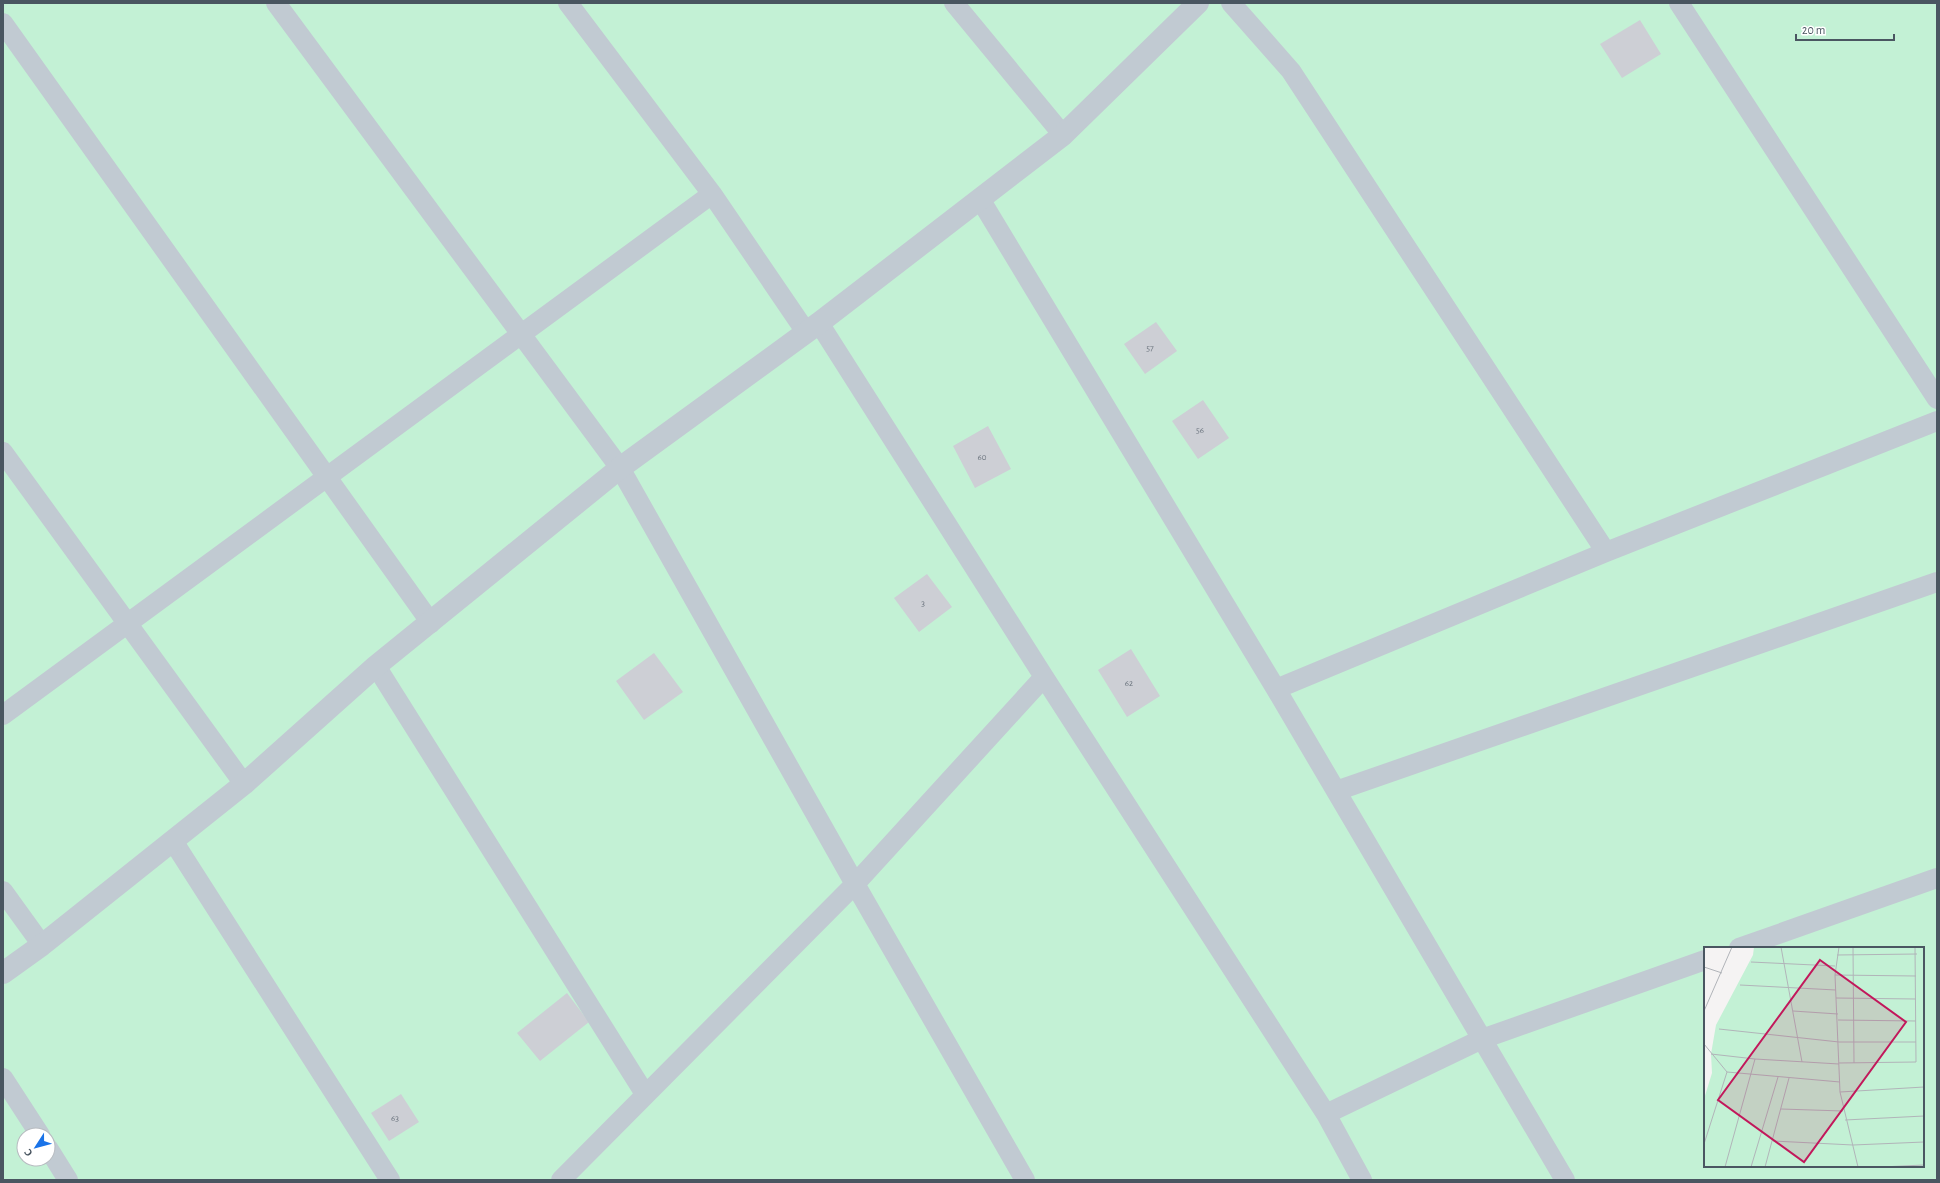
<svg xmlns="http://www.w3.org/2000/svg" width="1940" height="1183" font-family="'Alegreya Sans',sans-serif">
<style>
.green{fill:#c3f1d5;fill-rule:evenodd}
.building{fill:#cdcfd5}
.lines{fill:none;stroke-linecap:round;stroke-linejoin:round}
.lane{stroke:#c1cad2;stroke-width:20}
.street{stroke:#c1cad2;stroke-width:22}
.labels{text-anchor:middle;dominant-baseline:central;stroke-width:3;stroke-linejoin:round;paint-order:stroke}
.number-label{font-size:9px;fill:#6b747e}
.inset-road{fill:none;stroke:#b1b4b9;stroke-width:1}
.view{fill:#c2185b;fill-opacity:0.15;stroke:#c2185b;stroke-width:2}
.inset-edge{fill:none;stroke:#4a5661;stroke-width:2}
</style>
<rect width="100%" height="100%" fill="#f5f3f3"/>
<!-- green -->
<path class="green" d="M3,3H1937V1180H3ZM1705,948H1923V1166H1705ZM24,1135H48V1159H24Z"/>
<!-- building -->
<path class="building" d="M1640,20L1661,54L1622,78L1600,44Z
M1156,322L1177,351L1145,374L1124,344Z
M1203,400L1229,438L1198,459L1172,421Z
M988,426L1011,469L975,488L953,446Z
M927,574L952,607L919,632L894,598Z
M1131,649L1160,696L1127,717L1098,670Z
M654,653L683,692L644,720L616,681Z
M567,993L589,1022L540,1061L517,1033Z
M401,1094L419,1122L389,1141L371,1113Z"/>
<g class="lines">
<!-- lane -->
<path class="lane" d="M276,3L620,468L855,884L1025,1180
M568,3L712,194L806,332
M954,3L1063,135
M1231,3L1291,71L1606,552
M1679,3L1937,399
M3,23L431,623
M980,199L1276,689L1565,1180
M819,323L1044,677L1326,1114L1362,1180
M3,452L244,784
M376,666L645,1094
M1276,689L1606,552L1937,421
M3,715L712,194
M1336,791L1937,582
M173,841L390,1180
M3,891L42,945
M1739,948L1937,878
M3,1078L40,1135
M1326,1114L1482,1039L1705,960
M48,1148L68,1180
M561,1180L855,884L1044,677"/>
<!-- street -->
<path class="street" d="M3,973L42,945L244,784L376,666L620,468L819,323L1063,135L1198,3"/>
</g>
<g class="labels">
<!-- number labels -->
<g class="number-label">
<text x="1150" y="348">57</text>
<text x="1200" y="430">56</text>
<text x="982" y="457">60</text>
<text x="923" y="603">3</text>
<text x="1129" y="683">62</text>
<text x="395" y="1118">63</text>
</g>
</g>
<!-- overview -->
<g transform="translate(1704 947)">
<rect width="220" height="220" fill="#f5f3f3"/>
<path d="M50,0H220V220H0V152L8,126L7,107L12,78L49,8Z" fill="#c3f1d5"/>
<path class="inset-road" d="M77,0L98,115M135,0L131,28L136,145L154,220M149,0L150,116M133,8L213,7M47,15L131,19M0,20L18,26M131,28L212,29M36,38L132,43M132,51L212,52M0,64L28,0M89,64L134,67M134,73L212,74M15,82L135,95H212M0,97L23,125L136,135M7,107L51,112L135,117M135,116L212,115L211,0M136,145L220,140M77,162L139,164M141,173L220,169M69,194L149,198L220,195M0,197L23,125M21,220L51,112M47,220L74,130M61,220L85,131M177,220L220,218"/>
<path class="view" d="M116,13L202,75L100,215L14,153Z"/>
<rect width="220" height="220" class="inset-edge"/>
</g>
<!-- border -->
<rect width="1940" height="1183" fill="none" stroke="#4a5661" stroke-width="8"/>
<!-- north arrow -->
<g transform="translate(36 1147) rotate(234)"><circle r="19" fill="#ffffff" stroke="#b7bbc0"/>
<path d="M0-3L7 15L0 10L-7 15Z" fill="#1a73e8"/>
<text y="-6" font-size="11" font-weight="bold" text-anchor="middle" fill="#4a5661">С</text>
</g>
<!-- scale -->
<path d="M1796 34v6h98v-6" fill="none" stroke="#4a5661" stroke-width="2"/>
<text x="1802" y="34" font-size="12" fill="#4a5661" stroke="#ffffff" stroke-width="3" paint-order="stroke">20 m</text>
</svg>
